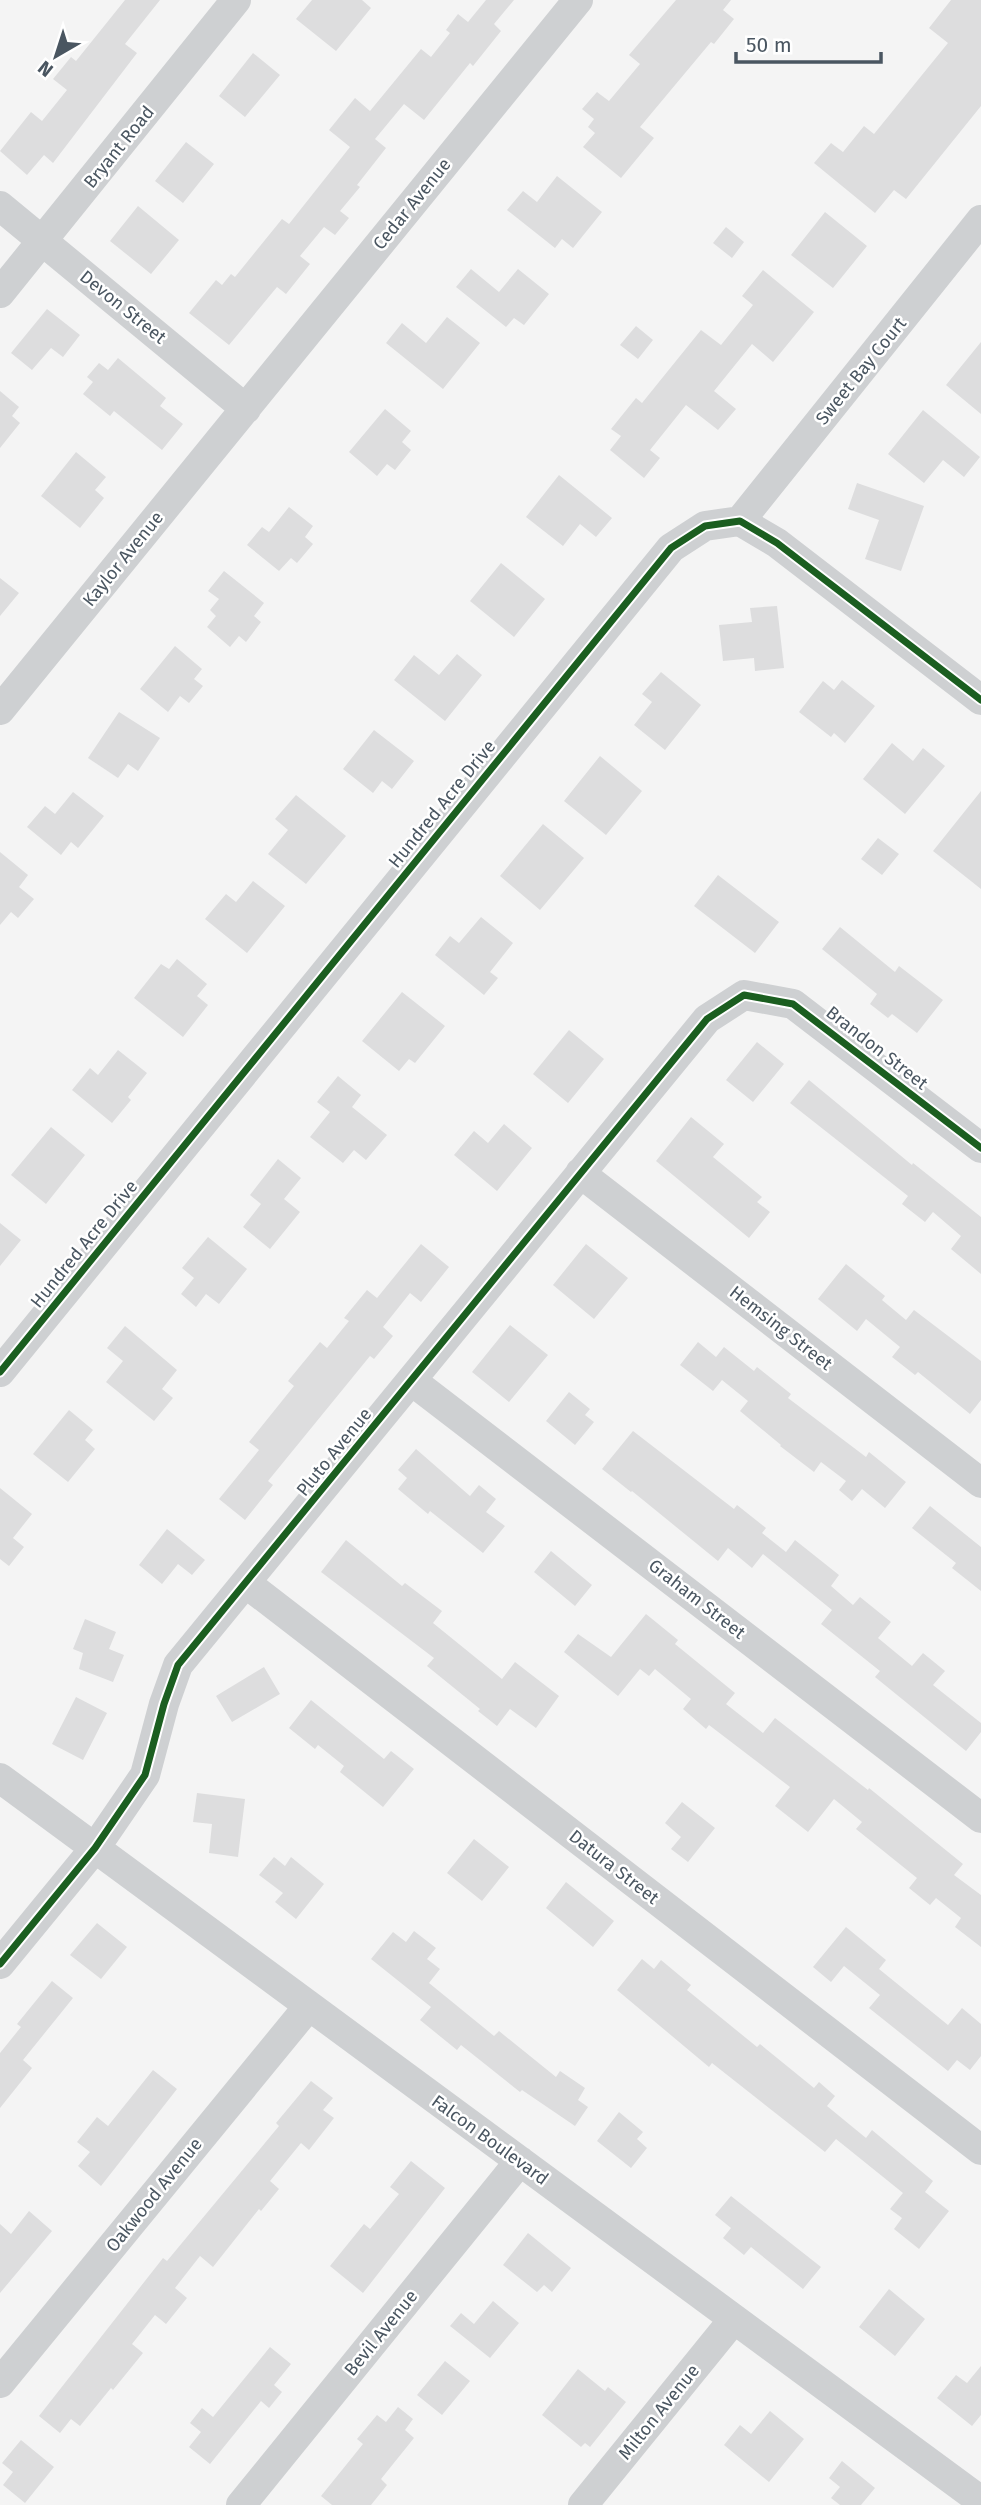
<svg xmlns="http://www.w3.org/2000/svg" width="981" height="2505" font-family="'Fira Sans',sans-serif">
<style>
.building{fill:#ddddde}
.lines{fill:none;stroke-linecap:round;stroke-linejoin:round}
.minor{stroke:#ced0d2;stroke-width:30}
.cycleway-casing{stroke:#fff;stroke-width:11}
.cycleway{stroke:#1b5e20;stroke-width:7}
.labels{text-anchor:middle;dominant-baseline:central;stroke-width:5;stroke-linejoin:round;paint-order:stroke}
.street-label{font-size:18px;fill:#4a5661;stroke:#fff}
</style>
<rect width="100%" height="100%" fill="#f4f4f4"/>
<!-- building -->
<path class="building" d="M125,0H160L125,44L137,53L53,163L44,155L27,175L0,151L31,112L42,121L67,90L53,79L71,57L76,61Z
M312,0H362L371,8L336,51L296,19Z
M486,0H514L494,24L501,31L473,66L470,63L424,120L404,104L375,139L386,148L357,185L360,187L340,211L349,218L335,235L324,227L300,256L310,264L286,294L277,287L229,345L189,313L216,280L222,285L231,274L235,277L282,219L289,224L350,147L329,130L355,98L370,111L421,49L431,57L450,33L446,30L458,14L468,22Z
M676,0H731L723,10L734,19L714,44L711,42L640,127L654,138L621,178L583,147L595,133L588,127L594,119L582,109L597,92L609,101L640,64L629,55Z
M951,0H981V106L906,199L894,190L875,213L814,163L831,143L843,152L864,126L874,134L948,43L929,28Z
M253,53L280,75L245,117L219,96Z
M186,142L214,164L183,203L155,181Z
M557,176L602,212L573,248L562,239L555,248L507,210L523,191L537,202Z
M138,206L179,240L151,274L110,241Z
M825,212L867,246L833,288L791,255Z
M726,227L744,242L732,258L713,243Z
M471,269L499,292L518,269L549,294L524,325L514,318L506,327L456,287Z
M763,270L814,312L773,362L752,344L714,391L736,409L718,430L686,405L650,450L660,458L644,478L610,450L621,436L611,429L636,398L642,403L701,330L721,345L753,305L742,296Z
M47,309L80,335L63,357L51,348L32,370L11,353Z
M447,317L480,343L443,389L386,343L402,323L426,343Z
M636,326L653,340L638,359L620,345Z
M981,342V414L946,385Z
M118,358L166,398L160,406L183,424L162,450L114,411L110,416L83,394L93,382L87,377L99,363L108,370Z
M0,391L19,407L12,416L20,423L0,448Z
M385,409L411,431L402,442L411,450L395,470L387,464L377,476L349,452Z
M923,410L980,457L964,477L943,460L924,483L888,454Z
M76,452L106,477L95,490L104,498L80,528L41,496Z
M559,475L612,518L596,537L580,524L563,546L526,517Z
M857,483L924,506L901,571L865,559L879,520L848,509Z
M289,507L313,526L305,537L313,544L297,563L291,558L279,571L247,545L262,527L269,532Z
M501,563L545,599L514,637L470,601Z
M224,571L264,603L254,616L261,622L246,642L239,636L230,647L207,627L216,616L210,610L219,599L208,591Z
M0,578L19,593L0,616Z
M777,606L784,668L755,671L754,658L723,661L719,625L752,622L750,608Z
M175,646L202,669L194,679L203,686L189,703L180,696L168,712L140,689Z
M457,654L482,675L445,721L394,680L414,655L439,675Z
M661,672L701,705L665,750L634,725L652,702L642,694Z
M842,680L875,706L845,743L834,733L831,737L799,712L823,681L834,690Z
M119,712L160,738L138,771L128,764L118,778L88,758Z
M374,730L414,761L392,789L382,781L373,793L343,769Z
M892,743L913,761L923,748L945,766L905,814L863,779Z
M600,756L642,791L606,835L564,801Z
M981,791V889L933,851Z
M73,792L104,816L78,848L71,842L61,855L27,827L45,806L55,814Z
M296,795L346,836L306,884L268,854L288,830L275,819Z
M543,824L584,858L540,910L500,876Z
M878,838L899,854L882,875L861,859Z
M0,852L28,875L19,887L34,899L18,918L11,912L0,925Z
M718,875L779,922L755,953L694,906Z
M253,881L285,906L247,953L205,919L226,894L236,902Z
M481,917L513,943L490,972L498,978L484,995L435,955L450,936L459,943Z
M840,927L895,972L899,966L943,1000L917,1033L892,1014L888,1018L870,1004L877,994L822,949Z
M177,959L207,984L197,996L208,1005L183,1037L134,998L161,964L169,969Z
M402,992L445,1026L415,1063L409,1059L399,1071L362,1041Z
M569,1030L604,1059L568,1103L533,1074Z
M757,1042L784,1064L753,1102L726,1080Z
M118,1050L147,1073L128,1097L131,1100L112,1123L72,1090L90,1068L98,1075Z
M338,1076L361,1095L352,1107L387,1135L366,1160L354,1150L343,1163L310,1137L330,1112L317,1102Z
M809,1080L912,1165L913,1163L981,1217V1274L951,1249L961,1236L933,1212L925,1222L902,1204L908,1196L790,1103Z
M691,1117L724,1144L713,1157L762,1197L757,1202L770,1212L749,1238L656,1161Z
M504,1124L532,1148L497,1191L454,1155L474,1131L488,1143Z
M51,1127L85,1155L46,1204L11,1175Z
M278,1159L301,1178L284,1199L300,1212L270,1249L243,1227L261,1204L250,1195Z
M0,1223L21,1240L0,1266Z
M208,1237L247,1269L219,1304L206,1294L196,1307L181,1294L194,1278L182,1268Z
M421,1244L449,1267L421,1302L410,1293L383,1327L393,1336L374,1359L370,1356L268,1481L273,1485L245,1520L219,1499L259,1450L249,1442L294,1386L288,1381L320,1342L327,1348L349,1321L344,1318L367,1290L377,1298Z
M586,1244L628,1278L594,1319L553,1285Z
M846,1264L885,1296L882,1300L906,1320L914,1310L981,1361V1400L970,1414L918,1372L915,1375L892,1357L900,1347L866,1319L857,1331L818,1299Z
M510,1325L548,1355L509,1402L472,1372Z
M125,1326L177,1370L162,1389L173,1398L154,1421L106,1382L123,1361L107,1348Z
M698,1342L716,1357L724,1347L754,1371L757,1367L791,1394L788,1398L866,1457L869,1452L906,1482L885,1508L862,1489L852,1501L839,1490L846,1481L821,1462L814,1472L780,1446L781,1445L740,1411L748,1401L722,1380L713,1391L680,1365Z
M569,1392L590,1409L585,1415L594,1422L575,1445L546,1421Z
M69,1410L93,1430L85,1440L95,1449L68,1482L33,1454Z
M633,1431L734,1509L737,1505L766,1528L762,1533L786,1552L795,1540L839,1575L831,1586L853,1605L860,1597L891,1622L878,1638L912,1666L923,1653L945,1671L933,1685L981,1723V1732L966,1751L875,1677L880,1671L821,1624L832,1610L763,1554L752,1568L728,1548L718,1561L632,1491L631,1492L602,1469Z
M416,1449L470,1496L479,1485L496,1499L486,1512L505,1526L483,1553L430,1511L428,1514L398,1489L407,1478L398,1470Z
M0,1488L32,1514L13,1538L24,1547L9,1566L0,1559Z
M930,1506L981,1547V1591L952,1568L956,1563L912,1528Z
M167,1529L205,1560L192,1575L178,1564L162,1584L139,1565Z
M346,1540L402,1586L405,1583L442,1611L433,1623L502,1679L515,1662L559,1696L536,1728L510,1709L497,1726L478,1711L480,1709L427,1666L434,1658L321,1572Z
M551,1551L592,1585L575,1606L534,1572Z
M646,1614L678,1640L675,1644L735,1693L726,1704L763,1733L775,1718L868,1790L869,1788L963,1864L954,1875L981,1895V1947L955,1927L961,1918L936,1898L930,1905L909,1888L917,1878L856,1829L862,1822L834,1799L808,1832L775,1806L790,1787L709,1725L706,1729L683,1709L691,1699L655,1669L649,1676L640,1669L618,1696L564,1652L578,1634L611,1657Z
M85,1619L116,1632L109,1649L124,1655L113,1682L79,1669L83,1653L73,1649Z
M264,1667L280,1694L232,1722L216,1696Z
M76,1697L107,1713L83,1760L52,1744Z
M311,1700L384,1759L391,1751L414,1769L383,1807L340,1772L344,1766L318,1745L315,1749L289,1728Z
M197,1793L245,1799L238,1857L209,1853L212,1824L193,1822Z
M682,1802L715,1828L688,1862L671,1849L681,1837L665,1823Z
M474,1839L509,1867L482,1901L447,1873Z
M274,1857L285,1866L291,1857L324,1884L296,1919L275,1902L283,1893L259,1875Z
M566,1882L614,1921L593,1947L546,1908Z
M97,1923L127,1947L101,1979L70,1955Z
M846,1927L886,1960L879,1969L948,2025L962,2008L981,2024V2056L970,2070L957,2060L948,2071L869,2008L880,1995L844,1966L831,1982L813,1967Z
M414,1931L436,1948L427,1959L440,1969L429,1983L494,2036L499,2031L556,2077L560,2071L585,2088L578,2100L588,2107L575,2126L522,2090L520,2092L461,2045L457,2050L420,2020L431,2007L371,1959L393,1932L406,1942Z
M642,1959L654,1969L661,1960L691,1985L687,1990L757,2047L760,2044L814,2088L819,2082L835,2096L827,2106L866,2138L872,2130L933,2181L925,2192L949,2211L919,2249L894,2229L902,2218L890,2209L903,2193L836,2139L825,2152L712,2063L709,2067L617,1990Z
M52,1981L73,1998L23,2060L32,2068L0,2108V2053L21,2027L17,2024Z
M153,2070L177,2089L101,2186L78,2166L90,2152L77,2142L97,2117L108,2126Z
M311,2081L333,2098L323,2110L334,2118L309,2150L301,2143L270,2181L279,2189L261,2211L259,2209L213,2267L200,2256L175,2288L187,2298L166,2324L155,2315L132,2344L143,2353L113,2390L111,2388L80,2426L71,2419L60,2433L39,2416L163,2258L167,2261L279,2126L276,2123Z
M619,2112L643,2132L637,2139L647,2148L631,2168L597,2141Z
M411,2161L445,2188L363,2293L330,2266L364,2224L370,2229L399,2194L390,2187Z
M731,2196L821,2267L803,2289L751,2247L744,2255L723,2238L731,2228L715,2215Z
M29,2211L52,2231L0,2293V2224L11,2234Z
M528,2233L571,2268L552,2292L544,2285L537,2292L503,2265Z
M889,2289L925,2319L895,2356L859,2327Z
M493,2301L519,2323L490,2358L450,2326L461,2313L474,2324Z
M270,2347L291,2364L274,2385L282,2392L269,2408L261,2401L210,2464L189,2447L201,2432L190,2423L202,2408L213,2417Z
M445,2361L470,2381L442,2415L417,2395Z
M981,2366V2415L972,2426L937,2398L956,2375L967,2383Z
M578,2369L605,2391L608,2387L626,2402L590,2447L585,2443L581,2447L542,2415Z
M398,2407L413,2419L405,2430L414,2438L381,2479L387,2485L371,2505H332L321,2496L363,2444L357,2439L377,2415L386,2422Z
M770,2411L804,2439L769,2482L724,2445L740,2425L751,2434Z
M21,2440L54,2467L25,2503L3,2485L13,2472L2,2463Z
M842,2461L875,2488L861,2505H840L831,2498L840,2487L829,2478Z"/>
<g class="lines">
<!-- minor -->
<path class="minor" d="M0,206L246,409
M0,293L236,0
M740,521L981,220
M0,710L578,0
M580,1173L981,1483
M0,1372L671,548L705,526L740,521L777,543L981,700
M412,1381L981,1818
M247,1584L981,2150
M0,1778L981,2501
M0,1964L95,1848L145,1775L164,1704L178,1665L707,1019L744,995L793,1004L981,1148
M0,2383L308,2007
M241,2505L520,2161
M583,2505L734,2319"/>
<defs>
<path id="cycleway" d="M0,1372L671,548L705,526L740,521L777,543L981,700
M0,1964L95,1848L145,1775L164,1704L178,1665L707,1019L744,995L793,1004L981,1148"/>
</defs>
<!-- cycleway casing -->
<use href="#cycleway" class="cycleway-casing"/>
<!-- cycleway -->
<use href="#cycleway" class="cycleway"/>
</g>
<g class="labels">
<!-- street labels -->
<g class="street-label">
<text transform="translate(119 147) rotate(-51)">Bryant Road</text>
<text transform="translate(412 204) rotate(-51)">Cedar Avenue</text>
<text transform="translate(123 307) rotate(39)">Devon Street</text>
<text transform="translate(861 371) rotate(-51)">Sweet Bay Court</text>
<text transform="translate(123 559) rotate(-51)">Kaylor Avenue</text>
<text transform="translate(442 804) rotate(-51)">Hundred Acre Drive</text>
<text transform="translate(877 1048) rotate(38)">Brandon Street</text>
<text transform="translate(84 1244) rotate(-51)">Hundred Acre Drive</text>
<text transform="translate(781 1328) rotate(38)">Hemsing Street</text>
<text transform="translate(334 1452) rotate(-51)">Pluto Avenue</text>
<text transform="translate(697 1599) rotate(38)">Graham Street</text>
<text transform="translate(614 1867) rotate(38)">Datura Street</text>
<text transform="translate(490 2140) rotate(36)">Falcon Boulevard</text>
<text transform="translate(154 2195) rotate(-51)">Oakwood Avenue</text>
<text transform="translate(381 2333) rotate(-51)">Bevil Avenue</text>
<text transform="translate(659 2412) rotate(-51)">Milton Avenue</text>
</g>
</g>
<!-- north arrow -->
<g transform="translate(56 56) rotate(219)" stroke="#ffffff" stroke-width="5" paint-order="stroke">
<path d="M0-5L12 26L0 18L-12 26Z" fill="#4a5661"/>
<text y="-10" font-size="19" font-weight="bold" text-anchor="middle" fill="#4a5661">N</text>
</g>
<!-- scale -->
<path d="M736 52v10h145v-10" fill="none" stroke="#4a5661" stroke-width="3.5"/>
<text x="746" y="52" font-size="21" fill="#4a5661" stroke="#ffffff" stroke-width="5" paint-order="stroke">50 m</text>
</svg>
